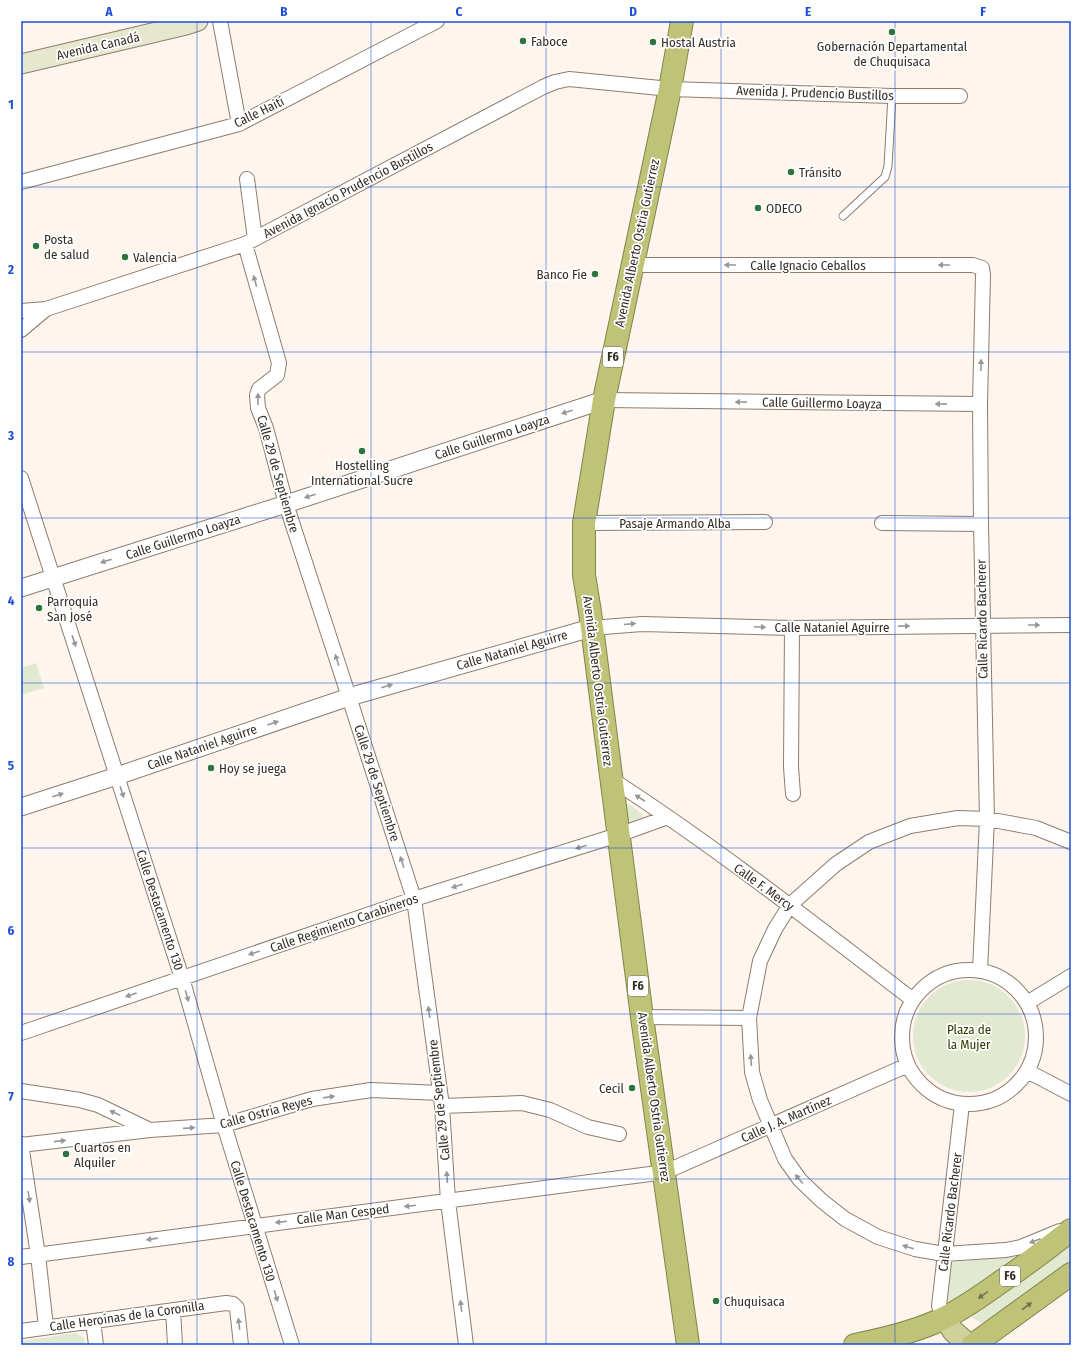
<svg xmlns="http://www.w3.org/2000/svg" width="1092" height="1366" font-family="'Fira Sans Condensed',sans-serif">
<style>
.green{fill:#e1e9d0}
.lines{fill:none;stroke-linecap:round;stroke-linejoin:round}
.service-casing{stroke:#8e7d6d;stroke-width:9}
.minor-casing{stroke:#8e7d6d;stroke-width:16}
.tertiary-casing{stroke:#8e7d6d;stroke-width:19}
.secondary-casing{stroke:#8e7d6d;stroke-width:21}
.primary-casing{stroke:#838546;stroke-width:23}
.trunk-casing{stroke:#838546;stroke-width:24}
.service{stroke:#fff;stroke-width:7}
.minor{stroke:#fff;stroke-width:14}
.tertiary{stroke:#fff;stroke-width:17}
.secondary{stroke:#e6e8cd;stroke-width:19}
.primary{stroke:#ced29a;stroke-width:21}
.trunk{stroke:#bec378;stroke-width:22}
.oneway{fill:#9a9693}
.oneway2{fill:#73714b}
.grid{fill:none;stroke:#1d4ed8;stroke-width:1;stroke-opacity:0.55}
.poi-dot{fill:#2e743f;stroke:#fff;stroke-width:1.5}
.labels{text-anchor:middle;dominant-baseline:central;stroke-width:3.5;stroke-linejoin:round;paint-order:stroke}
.shield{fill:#fff;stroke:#726d68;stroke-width:1}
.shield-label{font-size:12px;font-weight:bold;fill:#352e27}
.poi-label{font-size:13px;fill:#352e27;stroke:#fff;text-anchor:start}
.street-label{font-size:13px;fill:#352e27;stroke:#fff}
.park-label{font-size:13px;fill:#303c00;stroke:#fff}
.neatline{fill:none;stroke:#1d4ed8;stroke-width:1.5}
.grid-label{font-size:13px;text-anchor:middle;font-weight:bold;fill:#1d4ed8}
</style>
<rect width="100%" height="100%" fill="#fdf5ee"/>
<!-- green -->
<path class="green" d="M36,663L44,688L21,695V668Z
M619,800L632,806L644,816L623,825Z
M913 1036a56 56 0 1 1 112 0a56 56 0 1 1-112 0Z
M1071,1239V1262L1027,1296L988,1321L982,1323L973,1318L972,1314Z
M1025,1256L948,1305L943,1299L947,1270L951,1262Z
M76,1333L84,1338L85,1345H21V1341Z"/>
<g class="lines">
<defs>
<path id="service" d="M843,216L885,177L888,166L892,96"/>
<path id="minor" d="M220,21L239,124
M247,179L255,239
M21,182L239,124L437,21
M245,244L279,363L277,375L259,389L257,395L258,408L266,428L286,504L349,697L414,899L442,1106L448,1201L466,1345
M633,265H973L982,268L983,275L980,404L981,524L987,819L980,971
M21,311L46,309L245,244L543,87L555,82L569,79L670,89L892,96H960
M21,330L46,309
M604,400L980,404
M21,478L182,978L224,1125L292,1345
M584,523L765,522
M882,523L981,524
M591,628L642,624L792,628L1071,625
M792,628L791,767L793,794
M611,779C716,847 814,924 913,1000
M902 1037a67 67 0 1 1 134 0a67 67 0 1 1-134 0Z
M1027,1003L1071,976
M642,1017L749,1018
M21,1033L414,899L618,835L668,817
M1027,1071L1071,1094
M21,1091L80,1100L98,1105L150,1130
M442,1106L522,1103L550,1110L588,1127L619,1134
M21,1144L38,1255L46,1327
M21,1145L150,1130L224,1125L312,1099L371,1090L440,1093
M1060,1231L1021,1247L1006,1250L944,1254L915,1249L878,1237L845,1219L822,1201L800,1180L785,1159L760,1100L752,1072L749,1018L760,961L775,929L790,905L836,864L869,842L910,826L958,818L987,819L1036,828L1071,842
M21,1257L665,1172L908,1065
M173,1310L175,1345
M945,1318L939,1306L962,1104
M93,1321L96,1345
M21,1331L226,1303L233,1304L237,1308L241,1345"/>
<path id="tertiary" d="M21,588L286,504L604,400
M21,807L117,776L349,697L591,628"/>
<path id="secondary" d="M21,64L186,25L198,21"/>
<path id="primary" d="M945,1318L953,1331L969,1345"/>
<path id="trunk" d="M682,21L670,89L604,400L584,523V575L590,612L642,1017L688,1345
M855,1345C885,1339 919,1331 946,1317C966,1307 984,1294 1002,1281C1026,1265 1048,1248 1071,1230
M973,1345L1071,1274"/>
</defs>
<!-- service casing -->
<use href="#service" class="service-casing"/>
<!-- minor casing -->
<use href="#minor" class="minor-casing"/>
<!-- tertiary casing -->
<use href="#tertiary" class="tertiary-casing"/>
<!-- secondary casing -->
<use href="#secondary" class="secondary-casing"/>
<!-- primary casing -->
<use href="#primary" class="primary-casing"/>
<!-- trunk casing -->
<use href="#trunk" class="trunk-casing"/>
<!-- service -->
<use href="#service" class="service"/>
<!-- minor -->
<use href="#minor" class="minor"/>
<!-- tertiary -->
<use href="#tertiary" class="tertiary"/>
<!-- secondary -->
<use href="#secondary" class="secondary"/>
<!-- primary -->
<use href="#primary" class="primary"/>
<!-- trunk -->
<use href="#trunk" class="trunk"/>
</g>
<!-- one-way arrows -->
<defs><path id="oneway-solid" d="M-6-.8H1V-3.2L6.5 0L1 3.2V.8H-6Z"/></defs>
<g class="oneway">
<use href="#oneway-solid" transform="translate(730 265) rotate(-180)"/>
<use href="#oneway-solid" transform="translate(944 265) rotate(-180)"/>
<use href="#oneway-solid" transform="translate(255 281) rotate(-106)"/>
<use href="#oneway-solid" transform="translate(981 365) rotate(-89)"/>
<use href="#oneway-solid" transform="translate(258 399) rotate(-90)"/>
<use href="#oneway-solid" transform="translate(741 402) rotate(-179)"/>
<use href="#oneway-solid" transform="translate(941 404) rotate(-179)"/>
<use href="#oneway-solid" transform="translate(567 412) rotate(162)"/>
<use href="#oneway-solid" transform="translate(310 496) rotate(162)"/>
<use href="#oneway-solid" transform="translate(106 561) rotate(162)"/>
<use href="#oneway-solid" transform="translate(630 624) rotate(-5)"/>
<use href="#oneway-solid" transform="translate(1034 625)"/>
<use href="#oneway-solid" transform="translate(904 626) rotate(-1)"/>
<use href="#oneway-solid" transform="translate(760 627) rotate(2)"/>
<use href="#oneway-solid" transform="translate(74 641) rotate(72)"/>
<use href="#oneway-solid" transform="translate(337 660) rotate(-108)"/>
<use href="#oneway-solid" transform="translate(387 686) rotate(-16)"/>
<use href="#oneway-solid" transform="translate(273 723) rotate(-19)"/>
<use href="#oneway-solid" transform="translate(122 792) rotate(72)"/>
<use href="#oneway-solid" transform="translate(58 795) rotate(-18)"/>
<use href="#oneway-solid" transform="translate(640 798) rotate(-147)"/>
<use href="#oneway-solid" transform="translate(581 847) rotate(163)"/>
<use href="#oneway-solid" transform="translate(402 862) rotate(-108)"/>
<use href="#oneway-solid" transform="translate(457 886) rotate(163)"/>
<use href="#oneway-solid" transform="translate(254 953) rotate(161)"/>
<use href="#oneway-solid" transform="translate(131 995) rotate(161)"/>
<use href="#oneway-solid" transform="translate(187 996) rotate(74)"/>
<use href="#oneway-solid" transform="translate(429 1012) rotate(-98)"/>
<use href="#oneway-solid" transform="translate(751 1060) rotate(-94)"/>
<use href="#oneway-solid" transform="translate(329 1097) rotate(-8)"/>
<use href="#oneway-solid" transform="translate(115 1113) rotate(-154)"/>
<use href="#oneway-solid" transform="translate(189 1128) rotate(-4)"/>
<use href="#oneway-solid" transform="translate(60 1141) rotate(-6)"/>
<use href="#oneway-solid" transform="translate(447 1177) rotate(-94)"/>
<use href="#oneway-solid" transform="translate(799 1179) rotate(-130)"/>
<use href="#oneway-solid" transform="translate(29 1197) rotate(81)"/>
<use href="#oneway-solid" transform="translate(410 1206) rotate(173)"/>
<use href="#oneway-solid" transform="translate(281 1222) rotate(173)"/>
<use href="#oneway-solid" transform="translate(152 1239) rotate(172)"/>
<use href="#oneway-solid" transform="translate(1035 1241) rotate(159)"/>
<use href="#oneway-solid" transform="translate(908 1247) rotate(-162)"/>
<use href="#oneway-solid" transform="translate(276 1296) rotate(73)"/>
<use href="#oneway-solid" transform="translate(461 1306) rotate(-97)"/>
<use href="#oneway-solid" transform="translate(239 1324) rotate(-97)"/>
</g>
<g class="oneway2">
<use href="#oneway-solid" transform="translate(983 1295) rotate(145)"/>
<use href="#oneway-solid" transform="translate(1027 1306) rotate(-36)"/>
</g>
<!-- grid -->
<path class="grid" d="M197,21V1345M371,21V1345M546,21V1345M721,21V1345M895,21V1345M21,187H1071M21,352H1071M21,518H1071M21,683H1071M21,848H1071M21,1014H1071M21,1179H1071"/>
<!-- markers -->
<g class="poi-dot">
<circle cx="892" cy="32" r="4"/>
<circle cx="523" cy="41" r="4"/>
<circle cx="653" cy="42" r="4"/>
<circle cx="791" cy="172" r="4"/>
<circle cx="758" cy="208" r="4"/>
<circle cx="36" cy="246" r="4"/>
<circle cx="125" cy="257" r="4"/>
<circle cx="595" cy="274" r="4"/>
<circle cx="362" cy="451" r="4"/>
<circle cx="39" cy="608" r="4"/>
<circle cx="211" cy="768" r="4"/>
<circle cx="632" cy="1088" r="4"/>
<circle cx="66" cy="1154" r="4"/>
<circle cx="716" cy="1301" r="4"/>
</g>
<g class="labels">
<!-- shield labels -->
<g class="shield">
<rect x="603" y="347" width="20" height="20" rx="3"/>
<rect x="628" y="976" width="20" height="20" rx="3"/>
<rect x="1000" y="1266" width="20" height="20" rx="3"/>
</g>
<g class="shield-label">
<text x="613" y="357">F6</text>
<text x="638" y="986">F6</text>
<text x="1010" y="1276">F6</text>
</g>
<!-- poi labels -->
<g class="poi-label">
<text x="531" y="41">Faboce</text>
<text x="661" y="42">Hostal Austria</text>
<text x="892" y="46" text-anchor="middle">Gobernación Departamental<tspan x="892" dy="15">de Chuquisaca</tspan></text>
<text x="799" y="172">Tránsito</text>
<text x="766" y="208">ODECO</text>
<text x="44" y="239">Posta<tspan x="44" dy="15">de salud</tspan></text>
<text x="133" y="257">Valencia</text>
<text x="587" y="274" text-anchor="end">Banco Fie</text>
<text x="362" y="465" text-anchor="middle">Hostelling<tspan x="362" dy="15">International Sucre</tspan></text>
<text x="47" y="601">Parroquia<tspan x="47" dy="15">San José</tspan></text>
<text x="219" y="768">Hoy se juega</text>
<text x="624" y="1088" text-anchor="end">Cecil</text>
<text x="74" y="1147">Cuartos en<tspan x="74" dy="15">Alquiler</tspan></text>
<text x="724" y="1301">Chuquisaca</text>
</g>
<!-- street labels -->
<g class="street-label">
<text transform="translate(98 46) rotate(-13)">Avenida Canadá</text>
<text transform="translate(815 93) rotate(2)">Avenida J. Prudencio Bustillos</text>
<text transform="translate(259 112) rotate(-26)">Calle Haití</text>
<text transform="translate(348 190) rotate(-28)">Avenida Ignacio Prudencio Bustillos</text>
<text transform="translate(637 243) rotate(-78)">Avenida Alberto Ostria Gutierrez</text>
<text x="808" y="265">Calle Ignacio Ceballos</text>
<text transform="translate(822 403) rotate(1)">Calle Guillermo Loayza</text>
<text transform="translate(492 437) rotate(-18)">Calle Guillermo Loayza</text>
<text transform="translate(278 474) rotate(74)">Calle 29 de Septiembre</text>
<text x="675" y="523">Pasaje Armando Alba</text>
<text transform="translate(183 537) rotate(-18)">Calle Guillermo Loayza</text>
<text transform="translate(982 619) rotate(-91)">Calle Ricardo Bacherer</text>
<text x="832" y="627">Calle Nataniel Aguirre</text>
<text transform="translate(512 650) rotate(-16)">Calle Nataniel Aguirre</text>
<text transform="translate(598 681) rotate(83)">Avenida Alberto Ostria Gutierrez</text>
<text transform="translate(202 747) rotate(-19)">Calle Nataniel Aguirre</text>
<text transform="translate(377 783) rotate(72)">Calle 29 de Septiembre</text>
<text transform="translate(764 887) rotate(36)">Calle F. Mercy</text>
<text transform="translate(160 910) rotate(72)">Calle Destacamento 130</text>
<text transform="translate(344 923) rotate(-19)">Calle Regimiento Carabineros</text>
<text transform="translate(654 1097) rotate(82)">Avenida Alberto Ostria Gutierrez</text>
<text transform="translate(439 1100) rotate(-96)">Calle 29 de Septiembre</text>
<text transform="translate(266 1112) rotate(-15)">Calle Ostria Reyes</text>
<text transform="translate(786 1119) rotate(-24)">Calle J. A. Martínez</text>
<text transform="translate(950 1212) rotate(-83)">Calle Ricardo Bacherer</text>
<text transform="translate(343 1214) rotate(-7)">Calle Man Cesped</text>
<text transform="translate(253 1221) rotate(73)">Calle Destacamento 130</text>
<text transform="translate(127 1316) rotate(-8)">Calle Heroínas de la Coronilla</text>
</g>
<!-- park labels -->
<g class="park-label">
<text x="969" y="1029">Plaza de<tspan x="969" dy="15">la Mujer</tspan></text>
</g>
</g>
<!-- border -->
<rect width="1092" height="1366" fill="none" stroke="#ffffff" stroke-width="44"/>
<rect x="22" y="22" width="1048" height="1322" class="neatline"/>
<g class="grid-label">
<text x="109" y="16">A</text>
<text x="284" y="16">B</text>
<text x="459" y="16">C</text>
<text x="633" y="16">D</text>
<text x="808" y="16">E</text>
<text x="983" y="16">F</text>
<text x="11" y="109">1</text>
<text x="11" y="274">2</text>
<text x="11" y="440">3</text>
<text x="11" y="605">4</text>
<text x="11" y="770">5</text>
<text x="11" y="935">6</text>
<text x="11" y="1101">7</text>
<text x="11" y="1266">8</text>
</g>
</svg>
